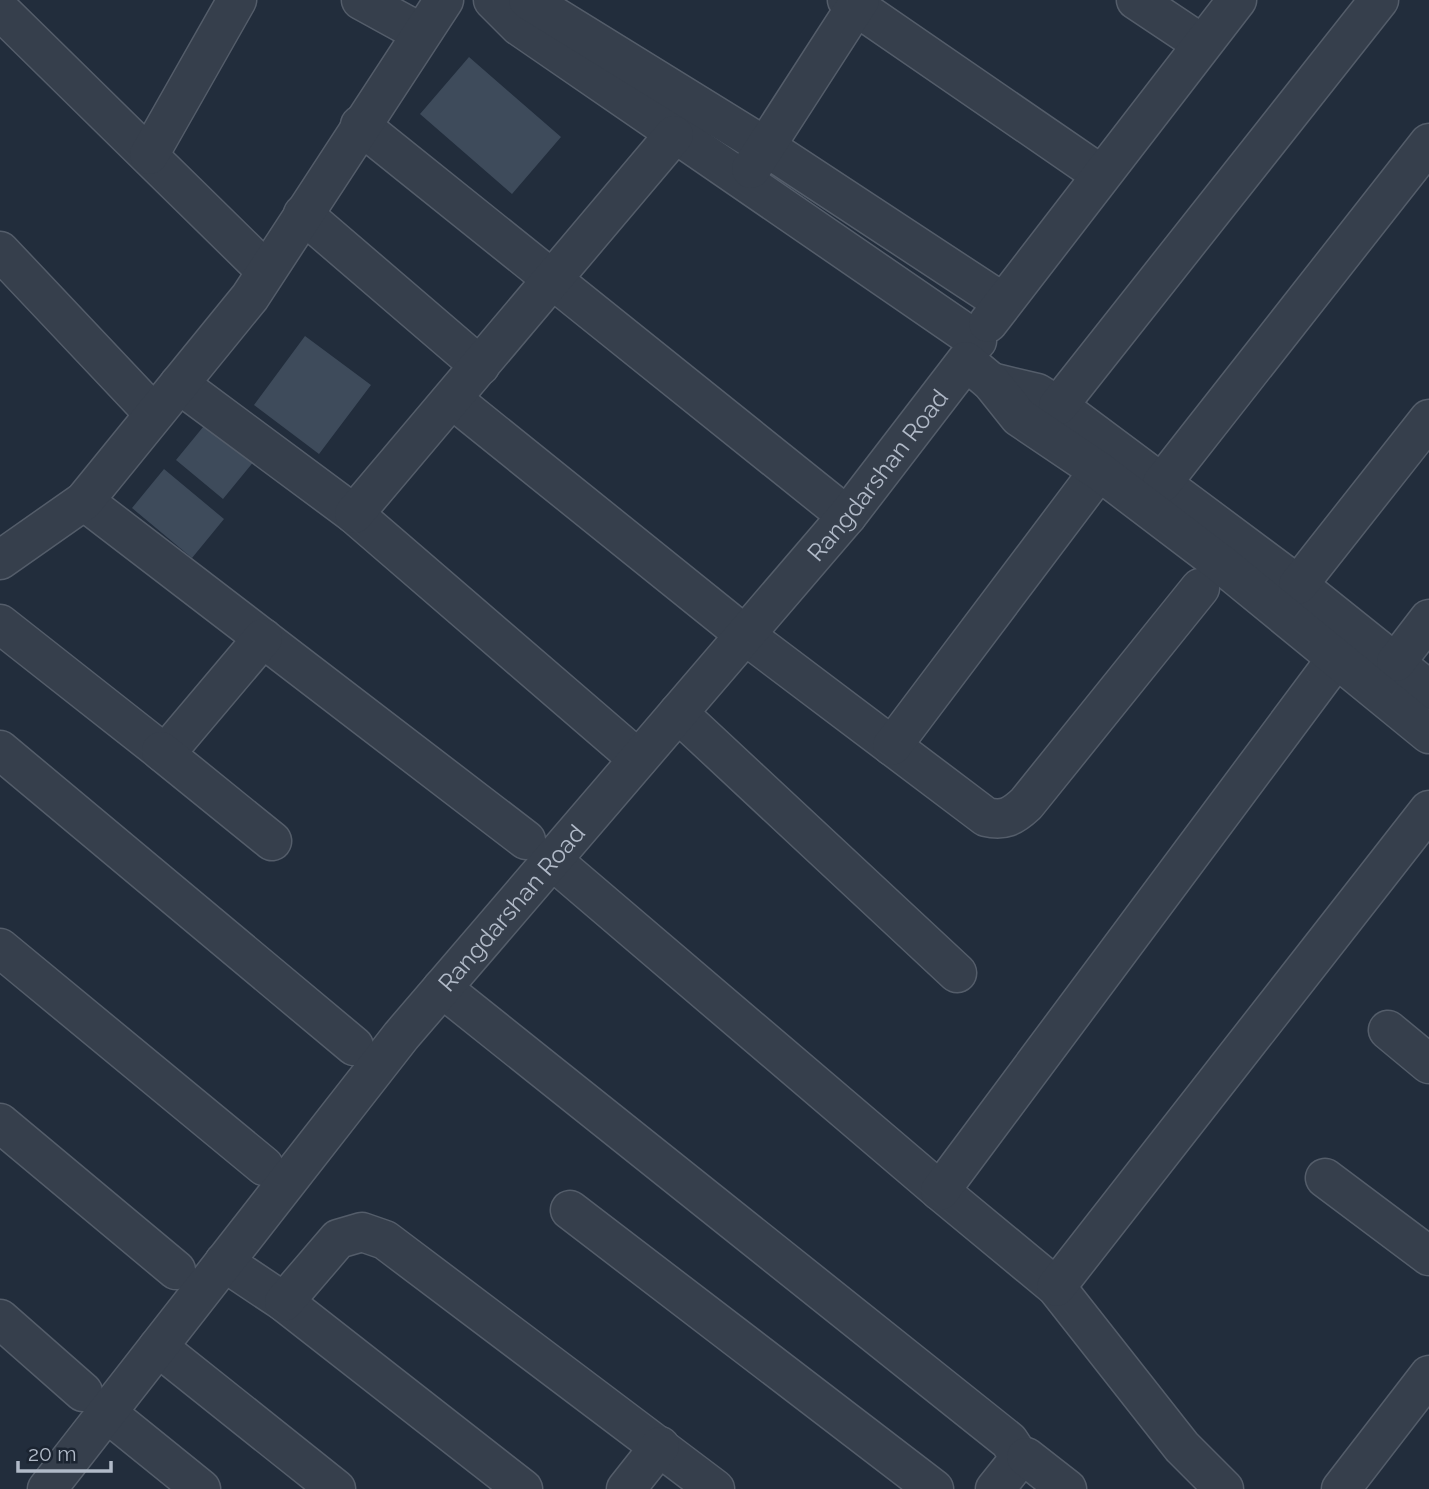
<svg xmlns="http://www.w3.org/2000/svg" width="1429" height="1489" font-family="Raleway,sans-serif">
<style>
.building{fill:#3e4b5b}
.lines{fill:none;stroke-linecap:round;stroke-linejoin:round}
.minor-casing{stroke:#545d6a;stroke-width:41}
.minor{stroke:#363f4c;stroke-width:38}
.labels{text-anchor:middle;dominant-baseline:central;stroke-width:5;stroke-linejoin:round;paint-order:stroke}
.street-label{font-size:24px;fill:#b1bac8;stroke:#1b2431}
</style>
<rect width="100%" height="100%" fill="#222d3c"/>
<!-- building -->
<path class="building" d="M469,57L561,137L512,194L420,114Z
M305,336L371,385L319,454L254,405Z
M208,421L255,460L223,499L176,460Z
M164,469L224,519L192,558L132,508Z"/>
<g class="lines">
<defs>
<g id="minor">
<path d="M361,0L421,33"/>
<path d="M493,0L519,26L977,341"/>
<path d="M528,0L766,147L1002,302"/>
<path d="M847,0L1100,174"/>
<path d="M1136,0L1202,44"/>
<path d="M1,11L266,271"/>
<path d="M360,125L847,516"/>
<path d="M149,155L237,0"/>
<path d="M751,169L860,0"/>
<path d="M303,214L480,366"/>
<path d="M0,251L154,414"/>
<path d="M988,323L1237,0"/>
<path d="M991,382L1037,393L1058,406L1298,585L1429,690"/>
<path d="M179,384L354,514L638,759"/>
<path d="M452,399L745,635L986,817C1004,821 1012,817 1026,804L1200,588"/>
<path d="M1058,406L1379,0"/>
<path d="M1162,483L1429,143"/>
<path d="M84,501L526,840"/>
<path d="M354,514L674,135"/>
<path d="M0,560L84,501L250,297L444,0"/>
<path d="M1298,585L1429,419"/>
<path d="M0,624L165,754L263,638"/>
<path d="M1396,662L1429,619"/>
<path d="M678,713L957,973"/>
<path d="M892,746L1099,471"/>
<path d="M0,750L354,1046"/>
<path d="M161,751L272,841"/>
<path d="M552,860L940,1191L1056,1287L1182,1447L1224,1489"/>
<path d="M0,948L264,1166"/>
<path d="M442,988L1009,1441L1017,1453L1015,1464L995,1489"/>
<path d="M1388,1030L1429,1064"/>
<path d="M0,1123L176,1270"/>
<path d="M1325,1178L1429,1256"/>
<path d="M940,1191L1336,659"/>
<path d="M570,1210L934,1489"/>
<path d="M224,1262L284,1302L523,1489"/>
<path d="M1056,1287L1429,810"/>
<path d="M284,1302L338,1239L362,1232L385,1240L715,1489"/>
<path d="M0,1319L83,1392"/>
<path d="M158,1347L336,1489"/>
<path d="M107,1413L201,1489"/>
<path d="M1026,1457L1067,1489"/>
<path id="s1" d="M47,1489L401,1036L847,516L966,361L991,382L1019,417L1099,471L1220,563L1429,734"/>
<path d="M626,1489L660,1446"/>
<path d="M1341,1489L1429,1375"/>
</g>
</defs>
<!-- minor casing -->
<use href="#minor" class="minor-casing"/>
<!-- minor -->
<use href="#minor" class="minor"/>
</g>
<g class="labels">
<!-- street labels -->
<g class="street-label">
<text stroke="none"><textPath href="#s1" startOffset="1311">Rangdarshan Road</textPath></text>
<text stroke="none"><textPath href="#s1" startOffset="744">Rangdarshan Road</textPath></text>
</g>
</g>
<!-- scale -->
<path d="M18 1461v10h93v-10" fill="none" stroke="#b1bac8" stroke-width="3.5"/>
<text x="28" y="1461" font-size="21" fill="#b1bac8" stroke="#1b2431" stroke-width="5" paint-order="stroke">20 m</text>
</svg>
